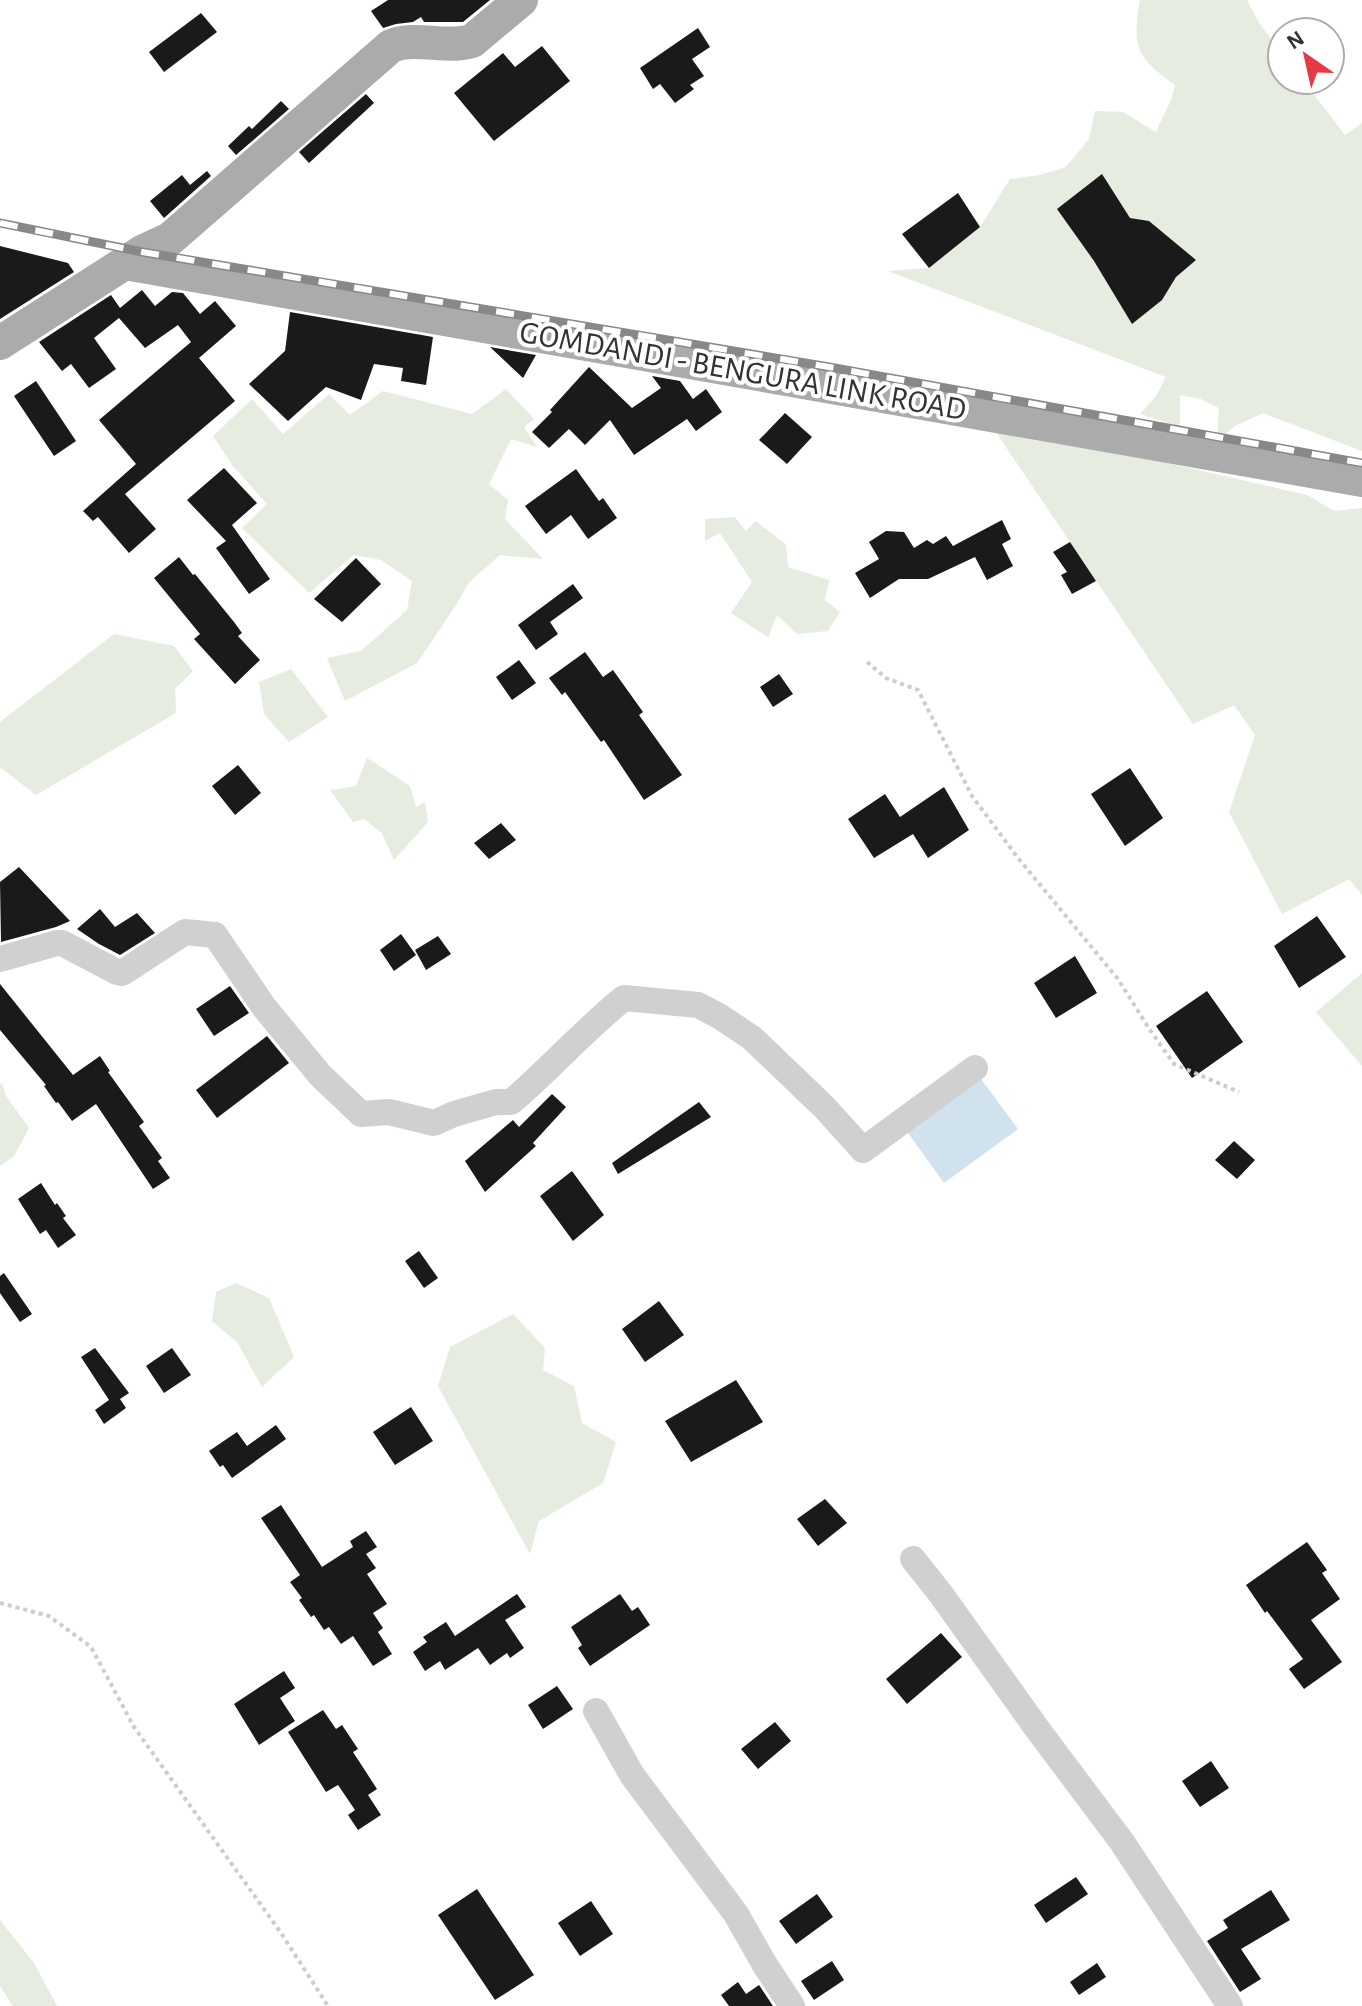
<svg xmlns="http://www.w3.org/2000/svg" width="1362" height="2006" font-family="'Alegreya Sans',sans-serif">
<style>
.green{fill:#e6ecdf}
.water{fill:#cfe2ee}
.building{fill:#1a1a1a}
.lines{fill:none;stroke-linecap:round;stroke-linejoin:round}
.path{stroke:#cdcdcd;stroke-width:4;stroke-dasharray:4 4;stroke-linecap:butt}
.minor{stroke:#d0d0d0;stroke-width:26}
.major{stroke:#ababab;stroke-width:34}
.rail-casing{stroke:#888;stroke-width:9}
.rail{stroke:#fff;stroke-width:6;stroke-dasharray:18;stroke-linecap:butt}
.labels{text-anchor:middle;dominant-baseline:central;stroke-width:8;stroke-linejoin:round;paint-order:stroke}
.street-label{font-size:32px;fill:#333;stroke:#fff}
</style>
<rect width="100%" height="100%" fill="#fff"/>
<!-- green -->
<path class="green" d="M1140,0H1247L1259,23L1282,53V80H1303L1345,135L1362,123V451L1263,413L1235,426L1217,440L1219,408L1201,399L1180,395V427L1140,414L1156,396L1166,377L888,271L929,268L980,227L1010,179L1040,175L1066,167L1089,139L1095,111L1123,112L1156,132L1171,100L1175,85C1136,57 1132,48 1140,0Z
M506,389L534,419L524,427L537,447L511,439L489,484L508,500L505,519L543,559L500,555L469,582L456,605L417,663L345,701L327,658L361,651L407,610L412,581L381,560L354,555L309,593L242,528L267,504L233,466L213,436L252,399L283,434L329,394L350,415L383,391L472,414Z
M989,422L1307,495L1334,511L1362,508V895L1349,879L1282,914L1229,812L1255,735L1234,705L1193,724Z
M735,517L746,531L756,521L786,545L788,567L829,580L825,600L840,612L828,631L797,634L777,615L768,637L731,613L752,582L720,533L705,541V519Z
M114,634L174,646L193,671L175,689L176,713L36,795L0,767V722Z
M291,669L328,717L289,742L264,714L259,682Z
M367,758L410,786L416,807L425,802L428,822L394,860L382,833L364,819L353,822L330,790L356,786Z
M1362,973V1066L1316,1012Z
M0,1084H2L6,1096L29,1128L14,1156L0,1166Z
M236,1283L269,1298L294,1357L262,1387L237,1342L212,1321L216,1292Z
M513,1314L545,1348L543,1370L574,1386L582,1423L616,1442L603,1483L539,1521L530,1554L438,1386L450,1347Z
M0,1920L34,1963L57,2006H13L0,1986Z"/>
<!-- water -->
<path class="water" d="M981,1079L1018,1129L944,1183L908,1133Z"/>
<!-- building -->
<path class="building" d="M388,0H490L463,22H424L421,17L413,22L396,24L383,28L371,11Z
M201,13L217,32L164,72L149,52Z
M698,28L710,47L692,59L704,76L690,85L694,89L675,103L660,84L653,89L640,68Z
M542,46L570,81L494,141L454,93L503,53L515,67Z
M366,94L374,103L309,163L299,152Z
M281,101L289,109L236,155L228,146L249,126L252,129Z
M207,171L211,176L164,218L150,201L182,175L190,185Z
M1102,174L1130,218L1149,221L1196,260L1176,277L1162,300L1132,324L1094,261L1057,209Z
M958,193L980,227L929,268L902,234Z
M0,246L68,263L74,272L0,319Z
M142,290L155,306L172,292L183,293L200,314L215,301L236,326L199,358L235,401L125,494L156,529L129,553L98,517L93,521L83,511L136,464L99,420L191,342L178,325L145,348L119,318L94,338L116,369L89,388L71,364L62,371L39,342L111,295L120,308Z
M290,312L433,337L426,385L401,381L403,368L374,364L361,400L326,387L288,421L249,384L285,351Z
M490,347L536,355L523,378Z
M589,367L632,408L661,388L652,376L680,381L693,399L706,389L722,412L696,431L687,419L634,455L610,420L585,445L569,429L549,448L532,432L552,412L550,410Z
M36,381L76,441L54,456L14,396Z
M785,413L812,437L787,464L759,440Z
M224,468L257,503L232,525L270,579L249,594L216,548L226,541L187,500Z
M576,469L599,501L603,498L617,518L588,539L571,515L546,534L525,506Z
M1002,520L1011,539L1002,544L1013,566L987,580L975,557L928,579H899L870,598L855,573L879,559L869,542L886,531L904,532L914,548L927,540L933,544L946,536L953,546Z
M1070,542L1096,581L1072,594L1061,575L1067,572L1053,552Z
M179,557L193,575L195,574L234,622L242,633L238,636L260,660L235,684L194,639L200,634L154,578Z
M356,558L381,584L342,622L314,599Z
M573,584L583,598L550,622L558,634L536,650L518,625Z
M585,652L603,677L613,670L643,712L639,715L682,775L644,800L604,740L601,742L565,692L562,695L549,678Z
M519,660L536,683L512,700L496,677Z
M779,674L793,694L773,707L760,687Z
M238,765L261,793L235,815L212,786Z
M1130,768L1163,818L1125,846L1091,794Z
M944,787L969,830L928,858L913,834L874,858L848,819L885,794L900,817Z
M501,823L516,840L489,859L474,843Z
M19,867L70,921L56,927L1,942L0,882Z
M100,909L115,927L137,913L155,933L120,955L99,944L77,929Z
M1317,916L1346,957L1299,988L1274,946Z
M401,934L416,955L394,971L380,950Z
M438,936L451,954L426,970L415,950Z
M1075,956L1097,993L1056,1018L1034,983Z
M0,984L73,1075L100,1056L110,1071L108,1072L144,1122L139,1126L162,1158L158,1161L170,1178L153,1189L96,1104L72,1121L58,1102L56,1103L44,1086L46,1085L0,1030Z
M230,986L249,1013L214,1036L196,1009Z
M1207,991L1243,1042L1192,1078L1156,1026Z
M267,1036L289,1063L217,1118L196,1090Z
M552,1094L566,1107L533,1143L536,1146L485,1192L465,1161L513,1120L519,1127Z
M699,1102L711,1117L618,1174L612,1163Z
M1234,1141L1255,1160L1237,1179L1215,1160Z
M572,1171L604,1215L573,1241L540,1196Z
M41,1183L55,1205L57,1203L66,1216L63,1218L76,1235L58,1248L46,1230L40,1234L18,1199Z
M419,1251L438,1278L424,1288L405,1261Z
M4,1273L32,1314L20,1322L0,1293V1276Z
M659,1301L684,1335L645,1362L622,1329Z
M95,1348L129,1393L120,1399L126,1408L104,1424L95,1410L109,1400L81,1357Z
M172,1348L191,1375L164,1393L146,1366Z
M736,1380L763,1422L691,1462L665,1421Z
M411,1407L433,1441L395,1465L373,1432Z
M276,1425L286,1439L232,1478L223,1465L220,1467L209,1451L237,1432L247,1446Z
M825,1499L847,1523L818,1546L797,1519Z
M281,1505L322,1567L353,1547L350,1541L366,1531L377,1547L366,1554L376,1568L367,1574L387,1604L373,1613L383,1628L378,1632L392,1654L373,1666L353,1636L341,1644L329,1627L324,1630L314,1615L311,1617L299,1600L302,1598L290,1582L300,1575L261,1518Z
M1307,1542L1327,1570L1322,1573L1340,1599L1311,1620L1342,1662L1304,1689L1289,1669L1303,1659L1267,1611L1265,1613L1246,1585Z
M517,1594L526,1607L505,1620L524,1648L510,1658L507,1653L490,1665L478,1648L445,1670L440,1661L425,1671L413,1652L427,1642L423,1637L446,1622L455,1636Z
M620,1594L632,1611L638,1607L650,1625L590,1666L578,1648L582,1645L571,1627Z
M941,1633L962,1657L907,1704L886,1679Z
M284,1671L295,1688L280,1698L295,1721L259,1745L234,1704Z
M557,1686L573,1709L543,1729L528,1705Z
M323,1710L336,1729L342,1725L358,1749L353,1752L377,1789L368,1795L381,1815L358,1830L348,1815L355,1810L338,1785L326,1792L288,1732Z
M775,1722L791,1741L758,1769L741,1749Z
M1211,1761L1229,1788L1200,1807L1182,1781Z
M1076,1877L1088,1894L1046,1923L1034,1905Z
M477,1889L534,1975L495,2000L438,1915Z
M1271,1890L1290,1920L1241,1949L1261,1979L1240,1992L1207,1941L1228,1928L1223,1920Z
M817,1894L833,1917L796,1944L779,1921Z
M591,1901L613,1934L580,1956L558,1923Z
M832,1961L844,1980L814,2000L801,1981Z
M1097,1963L1106,1977L1079,1995L1070,1982Z
M738,1982L746,1994L759,1985L773,2006H729L721,1995Z"/>
<g class="lines">
<!-- path -->
<path class="path" d="M867,662L886,678L918,690L972,796L1018,858L1118,979L1148,1027L1174,1064L1239,1092
M0,1603L49,1616L91,1647L134,1727L281,1933L328,2006"/>
<!-- minor -->
<path class="minor" d="M0,959L57,943H62L117,972L122,973L185,932L215,935L264,1007L320,1075L361,1114L389,1112L434,1123L454,1114L496,1102H511C550,1069 584,1030 624,998L698,1005L719,1016L752,1038L824,1107L863,1150L975,1068
M913,1559L940,1593L1041,1734L1122,1842L1230,2006
M596,1711L632,1775L736,1914L765,1965L792,2006"/>
<!-- major -->
<path class="major" d="M125,263L1362,480
M0,343L142,252L170,239L391,46C417,36 446,49 472,41L521,0"/>
<defs>
<path id="rail" d="M0,223L142,252L829,367L1362,463"/>
</defs>
<!-- rail casing -->
<use href="#rail" class="rail-casing"/>
<!-- rail -->
<use href="#rail" class="rail"/>
</g>
<g class="labels">
<!-- street labels -->
<g class="street-label">
<text transform="translate(743 371) rotate(10)">GOMDANDI - BENGURA LINK ROAD</text>
</g>
</g>
<!-- north arrow -->
<g transform="translate(1306 56) rotate(326)"><circle r="38" fill="#ffffff" stroke="#adadad" stroke-width="2"/>
<path d="M0-6L14 30L0 20L-14 30Z" fill="#e63946"/>
<text y="-12" font-size="22" font-weight="bold" text-anchor="middle" fill="#333333">N</text>
</g>
</svg>
